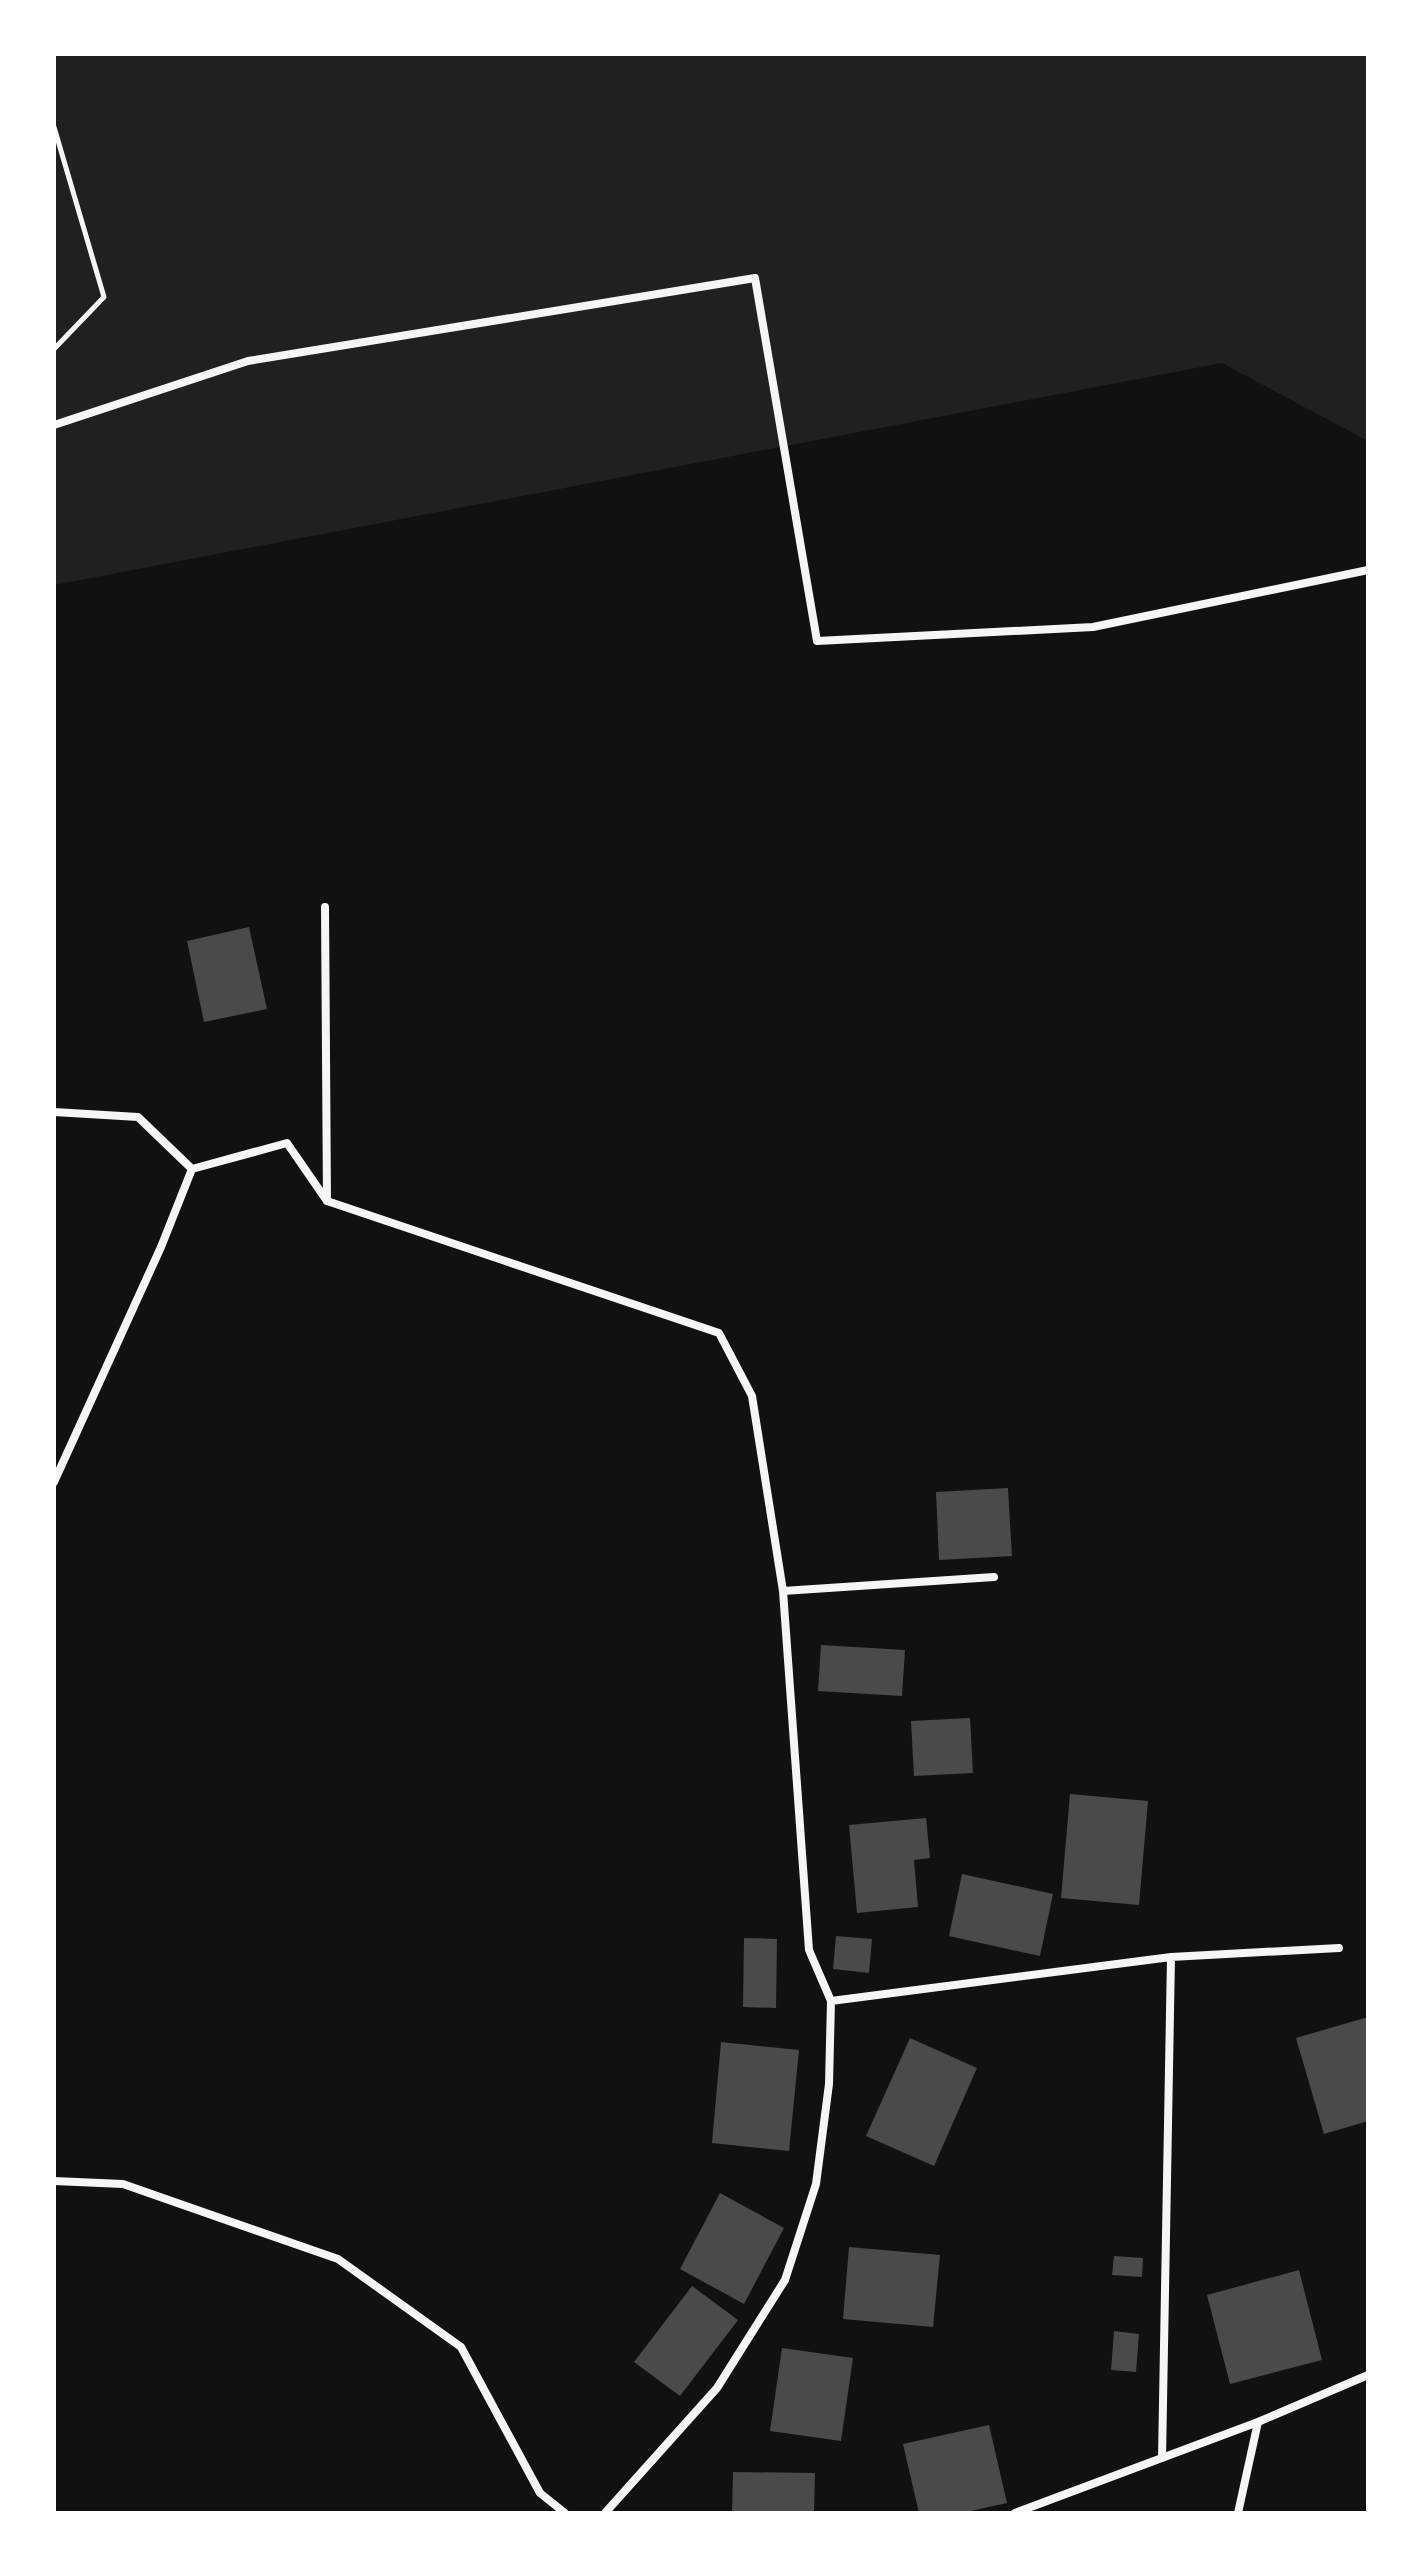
<svg xmlns="http://www.w3.org/2000/svg" width="1422" height="2567" font-family="'Space Grotesk',sans-serif">
<style>
.green{fill:#202020}
.building{fill:#4a4a4a}
.lines{fill:none;stroke-linecap:round;stroke-linejoin:round}
.path{stroke:#f5f5f5;stroke-width:5}
.minor{stroke:#f5f5f5;stroke-width:8}
</style>
<rect width="100%" height="100%" fill="#111"/>
<!-- green -->
<path class="green" d="M54,54H1368V441L1222,363L54,585Z"/>
<!-- building -->
<path class="building" d="M249,927L267,1009L204,1022L187,941Z
M1008,1488L1012,1556L939,1560L936,1492Z
M821,1645L905,1650L902,1696L818,1691Z
M970,1718L973,1773L914,1776L911,1721Z
M1070,1794L1148,1801L1139,1905L1061,1898Z
M926,1818L930,1858L914,1860L918,1907L857,1913L849,1825Z
M962,1874L1053,1894L1040,1956L949,1936Z
M836,1936L872,1939L869,1973L833,1969Z
M744,1938L777,1939L776,2008L743,2007Z
M1368,2017V2121L1324,2134L1296,2038Z
M910,2038L977,2068L934,2166L866,2136Z
M721,2042L799,2050L789,2151L712,2143Z
M720,2193L784,2228L744,2304L680,2269Z
M849,2247L940,2255L933,2327L843,2319Z
M1114,2256L1143,2258L1142,2277L1112,2275Z
M1299,2270L1322,2360L1230,2384L1207,2295Z
M692,2286L738,2320L680,2396L634,2362Z
M1114,2331L1139,2334L1136,2372L1111,2370Z
M782,2348L853,2358L841,2441L770,2431Z
M989,2425L1007,2503L961,2513H919L903,2444Z
M733,2472L815,2473L814,2513H732Z"/>
<g class="lines">
<!-- path -->
<path class="path" d="M54,127L104,297L54,349"/>
<!-- minor -->
<path class="minor" d="M54,425L248,361L755,278L817,641L1093,627L1368,570
M54,1112L138,1117L192,1169
M327,1201L719,1333L752,1396L783,1591L809,1950L831,2001L829,2084L816,2184L785,2280L717,2388L605,2513
M54,1482L161,1247L192,1169L287,1143L327,1201L325,907
M783,1591L994,1577
M1171,1957L1339,1948
M831,2001L1171,1957L1162,2458
M54,2181L123,2184L338,2259L461,2347L540,2493L565,2513
M1015,2513L1258,2422L1368,2375
M1238,2513L1258,2422"/>
</g>
<!-- border -->
<rect width="1422" height="2567" fill="none" stroke="#ffffff" stroke-width="112"/>
</svg>
